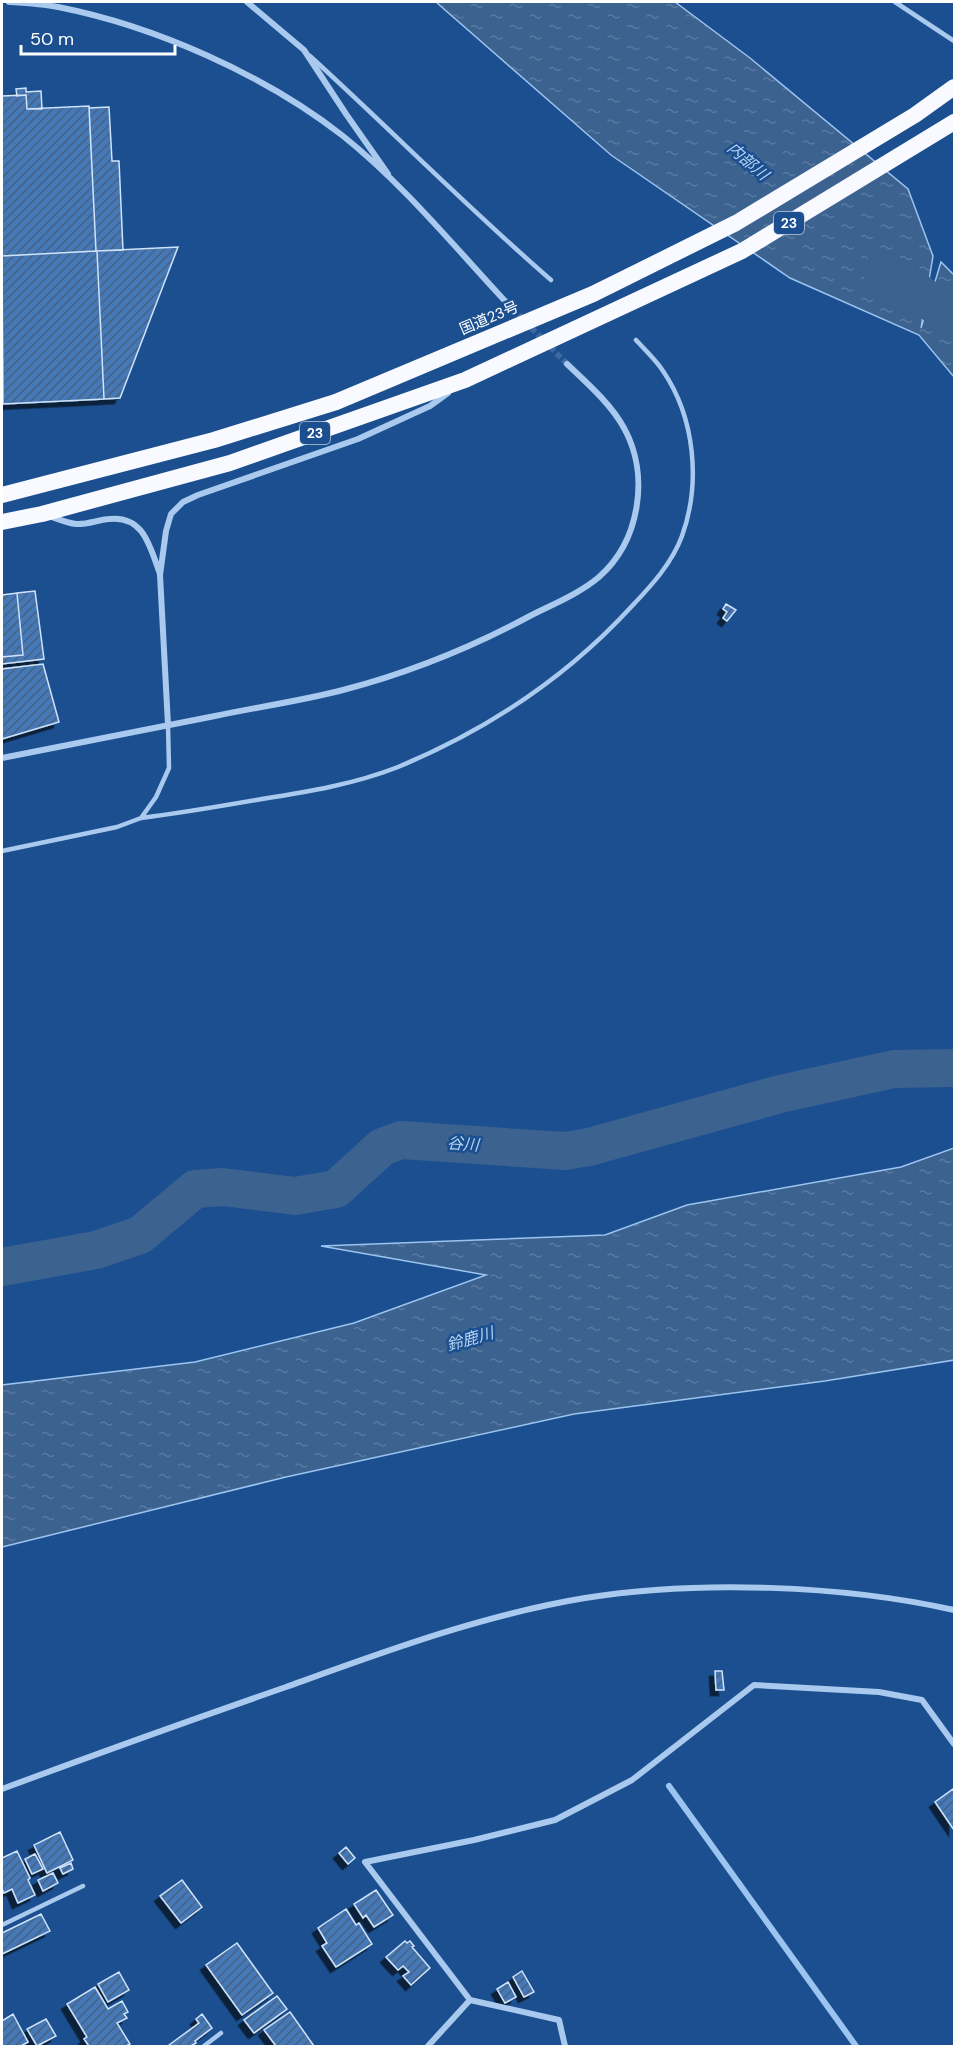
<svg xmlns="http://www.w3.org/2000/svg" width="956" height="2048" font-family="'DM Sans','Noto Sans JP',sans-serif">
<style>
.water{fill:url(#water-ripples);stroke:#9cc4f0;stroke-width:1.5}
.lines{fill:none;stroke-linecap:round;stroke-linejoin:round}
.stream{stroke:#9cc4f0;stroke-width:6}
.river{stroke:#3c6290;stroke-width:38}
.building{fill:url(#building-hatch);stroke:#cfe3fa;stroke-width:1.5;filter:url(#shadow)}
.minor-tunnel{stroke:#3d69a0;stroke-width:6;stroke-dasharray:6 3;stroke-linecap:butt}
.service{stroke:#a9c9ee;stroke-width:4.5}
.minor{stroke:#a9c9ee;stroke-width:6}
.trunk{stroke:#f8faff;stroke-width:16}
.labels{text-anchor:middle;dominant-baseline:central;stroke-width:5;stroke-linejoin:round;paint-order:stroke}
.shield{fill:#1b4f8f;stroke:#bbcadd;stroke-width:1.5}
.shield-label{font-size:14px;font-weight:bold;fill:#fff}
.street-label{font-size:15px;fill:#fff;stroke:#1b4f8f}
.water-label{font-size:16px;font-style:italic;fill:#b5d3f5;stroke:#1b4f8f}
</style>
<defs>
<pattern id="water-ripples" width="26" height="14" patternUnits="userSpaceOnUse" patternTransform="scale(1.5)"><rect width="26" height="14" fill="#3c6290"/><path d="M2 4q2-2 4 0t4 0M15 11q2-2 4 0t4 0" fill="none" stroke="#597aa1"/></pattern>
<pattern id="building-hatch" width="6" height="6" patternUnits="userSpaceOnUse" patternTransform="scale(1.5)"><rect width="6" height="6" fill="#4478b7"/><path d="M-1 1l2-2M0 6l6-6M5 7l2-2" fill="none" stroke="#486282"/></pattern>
<filter id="shadow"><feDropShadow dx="-5.5" dy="5.5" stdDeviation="0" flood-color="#0009"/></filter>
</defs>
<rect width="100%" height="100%" fill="#1b4f8f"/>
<!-- water -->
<path class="water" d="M436,2H675L750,58L908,189L933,256L921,328L941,262L954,275V377L919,335L790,278L611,155Z
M954,1148V1360L825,1381L574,1414L286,1477L2,1547V1385L195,1362L354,1323L486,1275L321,1246L605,1235L687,1205L901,1167Z"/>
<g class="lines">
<!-- stream -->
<path class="stream" d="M669,1786L856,2046"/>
<!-- river -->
<path class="river" d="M882,271L908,285L954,319
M2,1267L96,1250L140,1235L195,1189L223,1187L295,1196L336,1189L382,1147L401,1140L565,1151L589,1147L780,1094L894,1069L954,1068"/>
</g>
<!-- building -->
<path class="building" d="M26,88V92L41,91L42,109H27L26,95L17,96L16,89Z
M26,95L27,109L89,106L96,251L2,256V96Z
M109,107L112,161H119L123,250L96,251L89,108Z
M178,247L120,398L104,399L97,251Z
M97,251L104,399L3,404L2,256Z
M35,591L44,659L2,664V657L23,655L17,593Z
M17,593L23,655L2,657V595Z
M726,604L736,610L727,621L723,618L727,612L723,609Z
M43,664L59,722L2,739V669Z
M715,1671H722L724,1690H716Z
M953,1789L954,1792V1830L935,1802Z
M60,1832L73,1860L47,1873L34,1845Z
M346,1847L355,1858L348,1864L339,1853Z
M17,1851L30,1878L28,1880L35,1895L18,1903L12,1889L4,1893L2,1889V1858Z
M35,1854L43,1869L32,1874L25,1859Z
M71,1863L73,1869L63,1874L60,1868Z
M53,1873L58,1883L43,1891L38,1880Z
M182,1880L202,1907L181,1923L160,1896Z
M376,1890L393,1915L374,1927L366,1915L363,1918L354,1904Z
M346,1909L356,1925L359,1923L372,1944L336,1967L322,1946L327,1943L318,1928Z
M41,1914L50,1931L2,1954V1933Z
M405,1941L407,1943L410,1941L414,1946L412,1947L430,1968L411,1985L403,1976L409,1972L403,1966L398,1970L386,1957Z
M237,1943L273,1993L242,2015L206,1965Z
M522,1971L534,1992L524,1997L513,1977Z
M119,1972L129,1990L108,2002L98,1984Z
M508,1982L516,1997L505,2003L497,1989Z
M95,1987L108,2009L122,2001L128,2012L124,2014L127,2018L117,2023L130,2044L126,2046H89L84,2039L87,2037L67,2004Z
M277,1996L287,2009L254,2033L244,2020Z
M290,2012L314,2046H276L264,2030Z
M13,2014L28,2042L21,2046H2V2021Z
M202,2014L212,2028L195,2041L196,2043L191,2046H170L169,2045L199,2023L196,2019Z
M46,2019L56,2036L37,2046L27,2029Z"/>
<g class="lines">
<!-- minor-tunnel -->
<path class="minor-tunnel" d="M506,302L567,364"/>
<!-- service -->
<path class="service" d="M895,2L954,41
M310,56C391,130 468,208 551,280
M141,818C181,813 222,806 262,799C307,792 355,784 398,767C487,730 568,676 632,606C652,585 672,563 682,536C701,483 695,418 663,371C656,360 645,350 636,340
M2,851L117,827L141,818L156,797L169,768L168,725
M2,1925L83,1886
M204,2046L221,2033"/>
<!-- minor -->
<path class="minor" d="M9,2C25,3 42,4 58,7C155,26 265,75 343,136C403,184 453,245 506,302
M247,2L304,50L346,114L388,174
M49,516C58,519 67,523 76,524C86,525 98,520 109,519C144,515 150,547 160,574
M168,725L160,575L166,531L171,514L183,502L198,495L358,439L430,406L448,393
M2,758C73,744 144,730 215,716C257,707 301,701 343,690C408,673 470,648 528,617C551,605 579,594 599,577C640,541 650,475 624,428C611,404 587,383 567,364
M2,1789C96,1754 191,1720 286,1687C383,1652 482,1615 585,1598C698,1580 842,1585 954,1610
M428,2046L470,2000
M565,2046L559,2020L470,2000L365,1862L474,1840L555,1820L632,1780L754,1685L879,1692L922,1700L954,1744"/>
<!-- trunk -->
<path class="trunk" d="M2,495L214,440L336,402L593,294L736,223L915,115L954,87
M2,522L42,514L230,463L465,380L742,251L954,122"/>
</g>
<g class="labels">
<!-- shield labels -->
<g class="shield">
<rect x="774" y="212" width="30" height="22" rx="4.5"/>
<rect x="300" y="422" width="30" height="22" rx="4.5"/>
</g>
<g class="shield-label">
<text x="789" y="223">23</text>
<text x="315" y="433">23</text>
</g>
<!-- street labels -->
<g class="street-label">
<text transform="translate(489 318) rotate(-23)">国道23号</text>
</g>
<!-- water labels -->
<g class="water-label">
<text transform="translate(748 161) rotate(41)">内部川</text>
<text transform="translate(463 1144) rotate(4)">谷川</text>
<text transform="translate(470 1339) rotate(-16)">鈴鹿川</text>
</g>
</g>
<!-- border -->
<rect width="956" height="2048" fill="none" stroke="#ffffff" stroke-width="6"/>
<!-- scale -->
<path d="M21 45v9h154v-9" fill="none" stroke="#ffffff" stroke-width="3"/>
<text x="30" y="45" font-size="18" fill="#ffffff" stroke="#1b4f8f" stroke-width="4.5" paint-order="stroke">50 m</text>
</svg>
